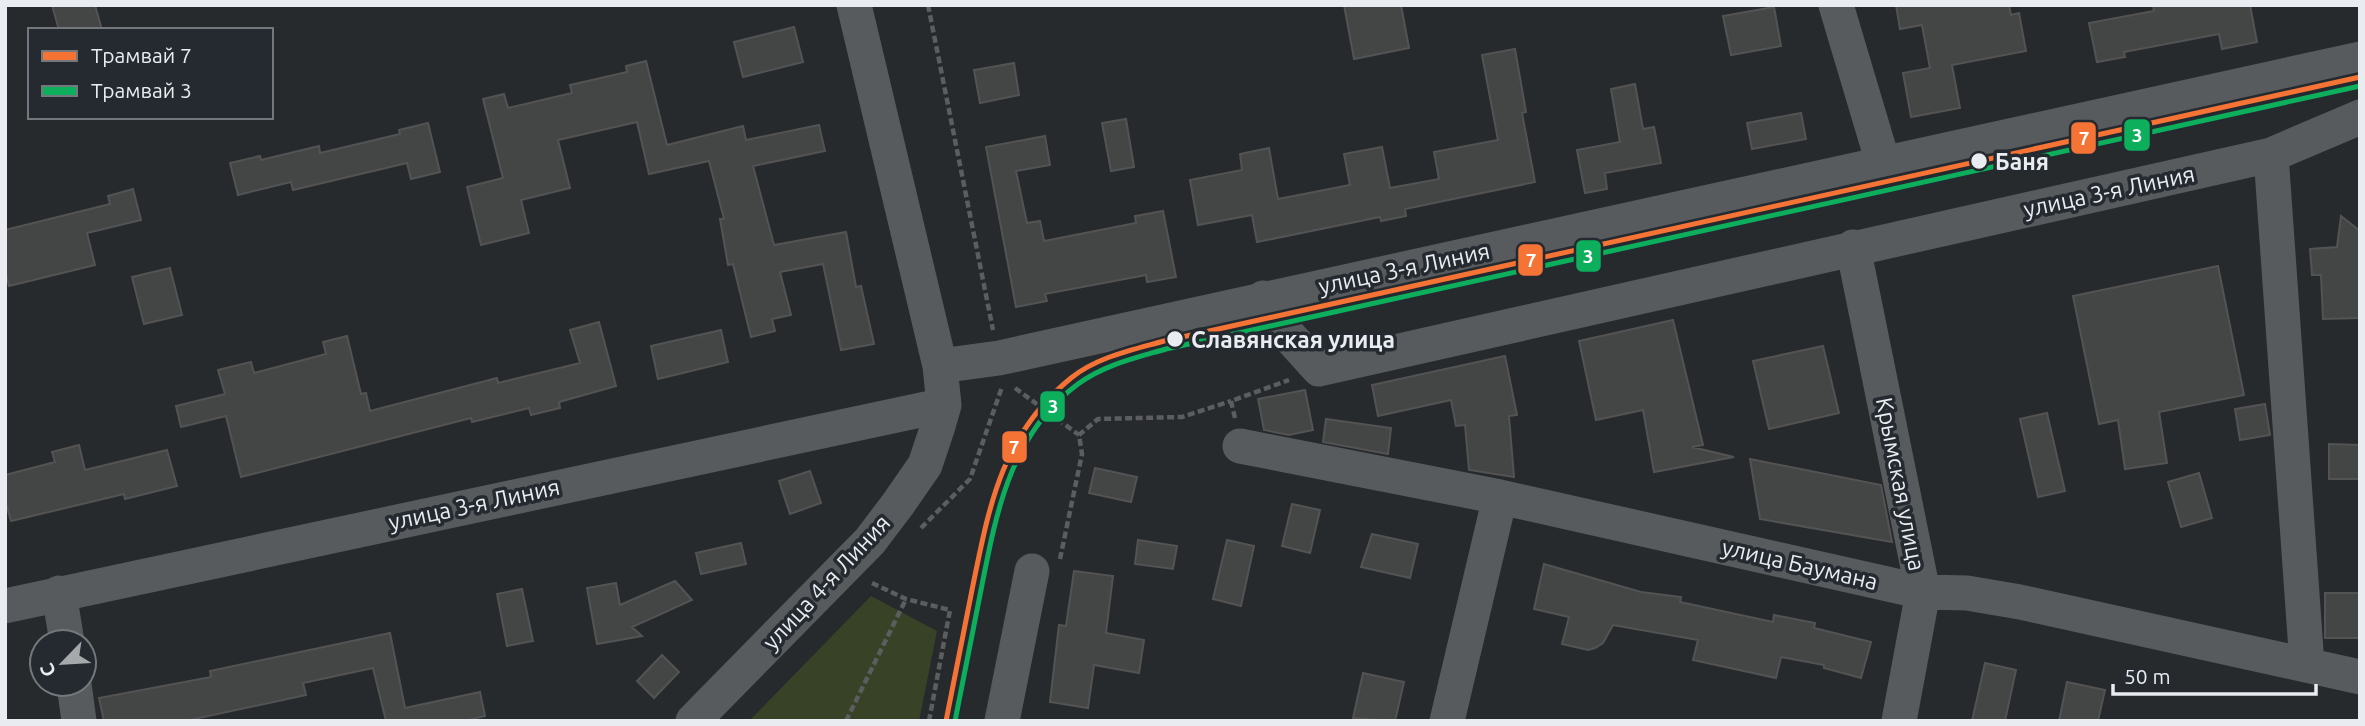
<svg xmlns="http://www.w3.org/2000/svg" width="2365" height="726" font-family="Ubuntu,sans-serif">
<style>
.green{fill:#374226}
.building{fill:#444545;stroke:#535354;stroke-width:2}
.lines{fill:none;stroke-linecap:round;stroke-linejoin:round}
.path{stroke:#5b5d5f;stroke-width:4.5;stroke-dasharray:7 3.5;stroke-linecap:butt}
.minor{stroke:#585b5d;stroke-width:35}
.tram-1-casing{stroke:#242a30;stroke-width:10}
.tram-2-casing{stroke:#242a30;stroke-width:10}
.tram-1{stroke:#f57335;stroke-width:5}
.tram-2{stroke:#0daf5c;stroke-width:5}
.stop-dot{fill:#e9edf1;stroke:#242a30;stroke-width:2.5}
.labels{text-anchor:middle;dominant-baseline:central;stroke-width:7;stroke-linejoin:round;paint-order:stroke}
.stop-label{font-size:23px;font-weight:bold;fill:#e9edf1;stroke:#242a30;text-anchor:start}
.street-label{font-size:23px;fill:#e9edf1;stroke:#242a30}
.line-badge{stroke:#242a30;stroke-width:2.5}
.badge-label{font-size:19px;text-anchor:middle;font-weight:bold;fill:#fff}
</style>
<rect width="100%" height="100%" fill="#272a2d"/>
<!-- green -->
<path class="green" d="M871,596L937,631L919,721H749Z"/>
<!-- building -->
<path class="building" d="M52,5H95L102,30H59Z
M1344,5H1401L1409,48L1354,59Z
M1896,5H2009L2011,15L2019,13L2026,51L1952,65L1960,108L1911,117L1903,73L1930,68L1922,25L1900,29Z
M2153,5H2250L2257,42L2222,49L2219,34L2124,52L2125,57L2097,62L2089,23L2154,11Z
M1774,7L1781,46L1731,55L1723,16Z
M794,27L803,62L743,77L734,42Z
M1515,49L1526,112L1522,113L1535,182L1405,209L1406,216L1381,221L1380,217L1257,242L1252,215L1198,225L1190,180L1242,170L1240,154L1269,148L1278,199L1350,185L1344,154L1382,147L1390,188L1439,179L1434,152L1498,140L1482,55Z
M646,61L667,145L743,126L746,140L819,125L825,151L753,166L774,245L846,232L856,287L861,286L874,344L841,350L823,264L780,272L791,315L772,319L775,331L751,337L733,264L728,265L720,219H724L709,161L649,174L637,122L558,140L570,188L521,200L529,233L481,245L467,187L503,178L483,99L504,94L508,108L572,93L570,85L627,72L626,66Z
M1014,63L1019,95L980,103L974,70Z
M1635,84L1643,129L1654,127L1661,163L1605,173L1607,189L1585,193L1577,150L1620,142L1611,89Z
M1801,113L1806,139L1752,149L1747,123Z
M1126,119L1134,167L1111,171L1102,123Z
M428,123L440,172L411,179L407,163L293,190L291,182L238,195L230,163L260,156L261,160L319,146L320,153L400,134L399,130Z
M1045,136L1050,165L1016,171L1027,223L1040,221L1044,241L1136,223L1135,216L1163,211L1176,277L1147,282L1146,275L1045,294L1047,301L1016,307L986,147Z
M133,189L141,220L87,233L95,265L9,286L5,270V230L110,204L108,196Z
M2341,216L2360,231V318L2323,319L2321,275H2312L2310,249L2337,247Z
M2218,266L2244,395L2159,412L2167,463L2125,469L2118,420L2099,424L2073,296Z
M170,268L182,315L144,324L132,277Z
M1673,320L1703,445L1692,447L1734,457L1654,472L1643,410L1596,420L1579,341Z
M599,322L616,386L559,402L560,408L531,415L529,408L472,422L471,418L241,477L226,416L181,427L176,406L225,394L218,370L251,362L254,373L326,354L323,342L347,336L361,394L366,393L370,411L497,378L498,383L580,363L570,330Z
M721,330L728,362L658,379L651,346Z
M1823,346L1839,413L1769,429L1753,361Z
M1505,356L1517,415L1509,416L1514,477L1469,470L1465,425L1456,426L1451,400L1378,416L1372,385Z
M1305,390L1313,430L1289,435L1264,430L1258,399Z
M2265,404L2270,435L2240,440L2235,409Z
M2047,413L2065,491L2038,497L2020,419Z
M1326,419L1391,428L1388,454L1323,442Z
M2329,444L2360,445V479H2329Z
M79,445L85,470L167,450L177,486L125,499L124,494L11,521L5,500V475L55,462L52,452Z
M1750,459L1881,485L1892,542L1760,519Z
M1095,468L1137,477L1131,502L1089,493Z
M810,471L821,503L790,514L779,481Z
M2199,473L2212,518L2181,527L2168,482Z
M1292,504L1320,510L1310,553L1282,546Z
M1372,534L1418,544L1410,578L1361,567Z
M1138,540L1177,546L1173,569L1135,564Z
M1227,540L1254,546L1241,606L1213,599Z
M741,543L746,564L701,574L696,553Z
M1544,564L1641,592L1681,597L1680,602L1773,622L1774,615L1815,623L1814,628L1871,642L1861,678L1824,668V665L1781,657L1776,678L1693,660L1698,640L1613,625L1603,643L1595,648L1588,650L1562,644L1569,617L1534,609Z
M1074,571L1113,576L1106,633L1144,640L1139,673L1094,665L1088,708L1050,702L1059,625L1066,626Z
M675,581L692,600L632,627L642,636L597,644L587,588L616,583L620,605Z
M522,589L533,641L507,646L497,594Z
M2325,593H2359V638H2325Z
M390,633L405,708L480,692L485,716L464,721H386L373,668L303,683L306,695L185,721H104L99,698L211,677L210,671Z
M662,655L679,672L654,698L637,681Z
M1985,663L2016,670L2005,721H1972Z
M1363,673L1404,682L1395,721L1353,718Z
M2067,682L2105,690L2098,721H2059Z"/>
<g class="lines">
<!-- path -->
<path class="path" d="M928,5L993,330
M1015,388L1079,435
M1235,418L1231,401L1289,380
M921,528L970,479L1002,387
M1060,559L1082,454L1079,435L1098,419L1182,417L1231,401
M872,583L906,599L950,610L929,721
M846,721L906,599"/>
<!-- minor -->
<path class="minor" d="M1836,5L1884,166
M2271,155L2307,665
M1853,247L1923,592L1899,721
M1263,298L1272,317L1319,369L2271,155L2360,117
M940,366L999,358L2360,59
M1240,446L1500,497L1923,592L1967,593L2020,602L2360,677
M59,593L67,642
M5,606L944,405
M74,684L79,721
M693,721L870,541L898,504L925,465L937,429L944,405L940,366L854,5
M1002,721L1032,571
M1447,721L1500,497"/>
<defs>
<path id="tram-1" d="M946,721C955,677 963,634 972,590C989,507 1001,435 1071,378C1097,357 1132,350 1164,341L2360,77"/>
<path id="tram-2" d="M955,721C964,677 972,634 981,590C996,514 1010,434 1078,384C1104,365 1135,358 1166,349L2360,86"/>
</defs>
<!-- tram-1 casing -->
<use href="#tram-1" class="tram-1-casing"/>
<!-- tram-2 casing -->
<use href="#tram-2" class="tram-2-casing"/>
<!-- tram-1 -->
<use href="#tram-1" class="tram-1"/>
<!-- tram-2 -->
<use href="#tram-2" class="tram-2"/>
</g>
<!-- markers -->
<g class="stop-dot">
<circle cx="1979" cy="161" r="9"/>
<circle cx="1175" cy="339" r="9"/>
</g>
<g class="labels">
<!-- stop labels -->
<g class="stop-label">
<text x="1995" y="161">Баня</text>
<text x="1191" y="339">Славянская улица</text>
</g>
<!-- street labels -->
<g class="street-label">
<text transform="translate(2109 191) rotate(-12)">улица 3-я Линия</text>
<text transform="translate(1404 268) rotate(-12)">улица 3-я Линия</text>
<text transform="translate(1901 484) rotate(79)">Крымская улица</text>
<text transform="translate(474 504) rotate(-12)">улица 3-я Линия</text>
<text transform="translate(1800 564) rotate(13)">улица Баумана</text>
<text transform="translate(826 582) rotate(-47)">улица 4-я Линия</text>
</g>
</g>
<g class="line-badge">
<rect x="2123" y="118" width="28" height="34" rx="7" fill="#0daf5c"/>
<rect x="2070" y="121" width="27" height="34" rx="7" fill="#f57335"/>
<rect x="1575" y="239" width="27" height="34" rx="7" fill="#0daf5c"/>
<rect x="1517" y="243" width="27" height="34" rx="7" fill="#f57335"/>
<rect x="1039" y="390" width="27" height="33" rx="7" fill="#0daf5c"/>
<rect x="1001" y="430" width="27" height="34" rx="7" fill="#f57335"/>
</g>
<g class="badge-label">
<text x="2137" y="142">3</text>
<text x="2084" y="145">7</text>
<text x="1588" y="263">3</text>
<text x="1531" y="267">7</text>
<text x="1053" y="413">3</text>
<text x="1014" y="454">7</text>
</g>
<!-- border -->
<rect width="2365" height="726" fill="none" stroke="#e9edf1" stroke-width="14"/>
<!-- legend -->
<rect x="28" y="28" width="245" height="91" fill="#242a30" stroke="#73787d" stroke-width="2"/>
<rect x="42" y="51" width="35" height="10" fill="#f57335" stroke="#73787d" stroke-width="2"/>
<text x="91" y="63" font-size="21" fill="#e9edf1">Трамвай 7</text>
<rect x="42" y="86" width="35" height="10" fill="#0daf5c" stroke="#73787d" stroke-width="2"/>
<text x="91" y="98" font-size="21" fill="#e9edf1">Трамвай 3</text>
<!-- north arrow -->
<g transform="translate(63 663) rotate(245)"><circle r="33" fill="#242a30" stroke="#73787d" stroke-width="2"/>
<path d="M0-5L12 26L0 18L-12 26Z" fill="#a5a9ac"/>
<text y="-10" font-size="19" font-weight="bold" text-anchor="middle" fill="#e9edf1">С</text>
</g>
<!-- scale -->
<path d="M2113 684v10h203v-10" fill="none" stroke="#e9edf1" stroke-width="3.5"/>
<text x="2124" y="684" font-size="21" fill="#e9edf1" stroke="#242a30" stroke-width="5" paint-order="stroke">50 m</text>
</svg>
